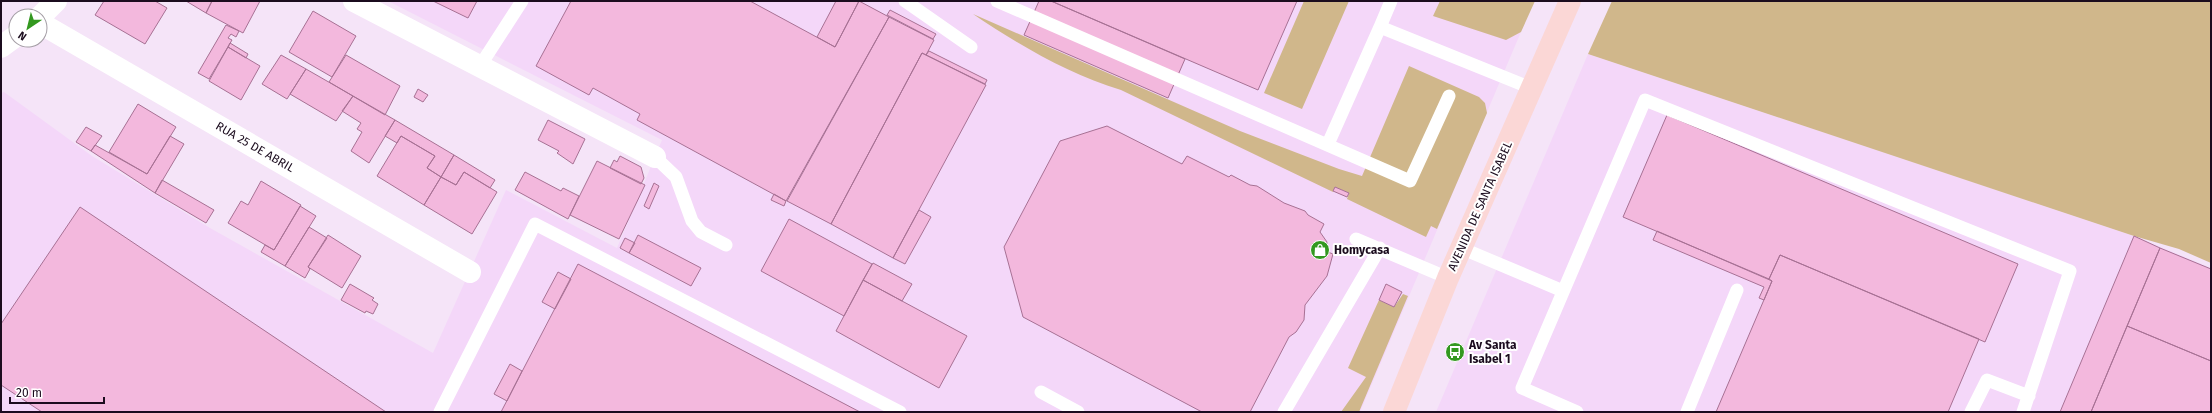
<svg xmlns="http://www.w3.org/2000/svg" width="2212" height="413" font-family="'Fira Sans',sans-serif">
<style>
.built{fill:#f4d7f9}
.green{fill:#d0b78b}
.building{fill:#f3b8dd;stroke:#a77194}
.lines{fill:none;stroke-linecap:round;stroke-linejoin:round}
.lane{stroke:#fff;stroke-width:13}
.street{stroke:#fff;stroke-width:22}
.primary{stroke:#fbd7d6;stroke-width:22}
.labels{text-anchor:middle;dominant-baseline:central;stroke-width:4;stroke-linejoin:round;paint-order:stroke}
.street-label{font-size:12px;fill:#1b0c1e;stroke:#fff}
.poi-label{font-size:12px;font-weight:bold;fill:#1b0c1e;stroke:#fff;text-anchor:start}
</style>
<rect width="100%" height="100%" fill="#f5e4f8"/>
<!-- built -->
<path class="built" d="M388,1H1534L1360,412H1V93L4,92L92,156L210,228L433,353L506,190L617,248L662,140Z
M1588,54L2134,236L2211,268V412H1436Z"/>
<!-- green -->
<path class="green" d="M1304,1H1349L1302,109L1264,93Z
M1440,1H1535L1521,32L1506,40L1433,16Z
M1612,1H2211V263L2179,249L2134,236L1588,54Z
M973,14L1240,131L1339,169L1362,176L1409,66L1479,97L1485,103L1487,113L1437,229L1431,226L1426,237L1347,199L1349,193L1335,187L1333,192L1121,90C1068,74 1019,45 973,14Z
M1403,294L1408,296L1359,412H1341L1366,377L1348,368L1379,300L1394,307Z"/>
<!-- building -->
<path class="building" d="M104,1H155L167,8L145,44L95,15Z
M186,1H212L206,13Z
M212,1H260L243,33L206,13Z
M433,1H477L468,18Z
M571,1H750L835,47L859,1L889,17L786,201L637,120L640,114L593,88L589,95L536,66Z
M836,1H859L835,47L817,37Z
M1039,1H1051L1185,59L1168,98L1024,35Z
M1051,1H1297L1258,90Z
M890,10L936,34L933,39L887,15Z
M313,11L356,36L332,77L289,52Z
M889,17L934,40L926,55L922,53L831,224L787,201Z
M226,25L239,31L236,37L231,34L228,38L232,40L209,79L198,73Z
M230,43L248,54L246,58L228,47Z
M228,47L260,66L241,100L209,81Z
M929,51L987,80L985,84L926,55Z
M922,53L986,85L893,258L831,224Z
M281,55L306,69L287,99L262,84Z
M346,55L400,86L385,115L329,82Z
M306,69L353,96L336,121L290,94Z
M418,89L428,95L423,102L414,97Z
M353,96L395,120L369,163L351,151L362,132L357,129L361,123L342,111Z
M138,104L176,127L147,174L109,152Z
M1667,115L2018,264L1985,342L1780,255L1769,279L1623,217Z
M395,120L454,155L441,177L427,168L435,156L401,136L397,143L385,136Z
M548,120L585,139L573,164L557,153L559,151L538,140Z
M1107,126L1182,164L1187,156L1229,177L1231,175L1250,185L1257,186L1284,203L1305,211L1308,215L1324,224L1320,232L1327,242L1325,251L1333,254L1327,276L1305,305L1304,320L1296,332L1289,337L1250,412H1202L1023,317L1004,247L1060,141Z
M86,127L102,136L91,151L76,142Z
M170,136L184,144L155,193L91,151L95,145L147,174Z
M401,136L435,156L427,168L441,177L424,205L377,176Z
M454,155L495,180L490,188L464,172L456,185L441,177Z
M620,156L641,167L644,178L641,184L610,168L614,160L617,162Z
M597,161L645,185L619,239L570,215Z
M464,172L497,192L472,234L424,205L441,177L456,185Z
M525,172L561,191L563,188L579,196L568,219L515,190Z
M162,180L214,210L206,223L155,193Z
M261,181L301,205L274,250L228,223L241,201L248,205Z
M654,183L659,186L649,209L644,206Z
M1335,187L1349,193L1347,197L1333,191Z
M774,194L786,201L784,206L771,200Z
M300,206L316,216L285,266L261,252L265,245L274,250Z
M80,207L386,412H42L1,385V324Z
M919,210L931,217L905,264L893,258Z
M789,219L872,264L844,316L761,271Z
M309,227L327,238L308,267L310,269L305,278L285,266Z
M1657,231L1772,281L1764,300L1759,298L1764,287L1653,240Z
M328,235L361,256L342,288L308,267Z
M638,235L701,268L691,286L629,253Z
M2134,236L2160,248L2091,412H2060Z
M625,238L635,243L629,253L620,248Z
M2160,248L2211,269V361L2127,326Z
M1780,255L1979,339L1948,412H1716L1772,281L1769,279Z
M873,263L912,284L902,301L863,280Z
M578,264L860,412H501Z
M558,272L571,279L555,309L542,302Z
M863,280L967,336L939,388L836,331Z
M350,284L374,298L372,300L378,304L373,314L366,311L365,313L341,300Z
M1386,284L1402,292L1394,307L1379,300Z
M2127,326L2211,361V412H2091Z
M510,364L522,371L507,401L494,394Z"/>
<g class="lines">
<!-- lane -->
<path class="lane" d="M905,1L971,47
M997,1L1410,181L1449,96
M1391,1L1380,27L1531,88
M480,66L522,1
M1328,144L1380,27
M655,157L676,177L692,221L701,232L726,245
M1356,239L1448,278
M1461,248L1563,291
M1041,392L1078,412
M440,412L535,224L900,412
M1284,412L1380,248
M1577,412L1522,388L1645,100L2070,271L2023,412
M1687,412L1737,290
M1971,412L1987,380L2029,396"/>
<!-- street -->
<path class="street" d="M354,1L655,157
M40,17L56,1
M40,23L470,272
M1,47L16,36"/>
<!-- primary -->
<path class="primary" d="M1394,412L1448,278L1570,1"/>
</g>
<!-- icons -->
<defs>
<symbol id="shop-disc" viewBox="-11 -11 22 22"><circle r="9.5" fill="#33981f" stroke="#fff"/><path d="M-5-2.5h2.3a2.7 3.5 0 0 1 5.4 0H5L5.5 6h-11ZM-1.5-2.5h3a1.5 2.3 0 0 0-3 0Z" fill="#fff"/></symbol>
<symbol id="bus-disc" viewBox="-11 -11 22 22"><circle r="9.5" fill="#33981f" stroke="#fff"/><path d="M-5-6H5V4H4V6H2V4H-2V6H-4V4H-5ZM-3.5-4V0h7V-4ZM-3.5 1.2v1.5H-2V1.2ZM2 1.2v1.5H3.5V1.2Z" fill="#fff"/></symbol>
</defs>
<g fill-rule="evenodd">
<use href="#shop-disc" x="1309" y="239" width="22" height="22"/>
<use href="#bus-disc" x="1444" y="341" width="22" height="22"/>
</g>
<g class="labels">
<!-- street labels -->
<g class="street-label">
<text transform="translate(255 147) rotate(30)">RUA 25 DE ABRIL</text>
<text transform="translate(1480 206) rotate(-66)">AVENIDA DE SANTA ISABEL</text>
</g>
<!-- poi labels -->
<g class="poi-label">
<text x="1334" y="250">Homycasa</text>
<text x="1469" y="345">Av Santa<tspan x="1469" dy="14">Isabel 1</tspan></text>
</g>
</g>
<!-- border -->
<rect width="2212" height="413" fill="none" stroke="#1b0c1e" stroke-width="4"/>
<!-- north arrow -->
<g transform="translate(28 28) rotate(215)"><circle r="19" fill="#ffffff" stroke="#a49ea5"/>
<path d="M0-3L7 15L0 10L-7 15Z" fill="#33981f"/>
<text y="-6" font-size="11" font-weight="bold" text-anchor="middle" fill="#1b0c1e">N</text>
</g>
<!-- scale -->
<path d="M10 397v6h94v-6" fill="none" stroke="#1b0c1e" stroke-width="2"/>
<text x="16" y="397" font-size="12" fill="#1b0c1e" stroke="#ffffff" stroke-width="3" paint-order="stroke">20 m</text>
</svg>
